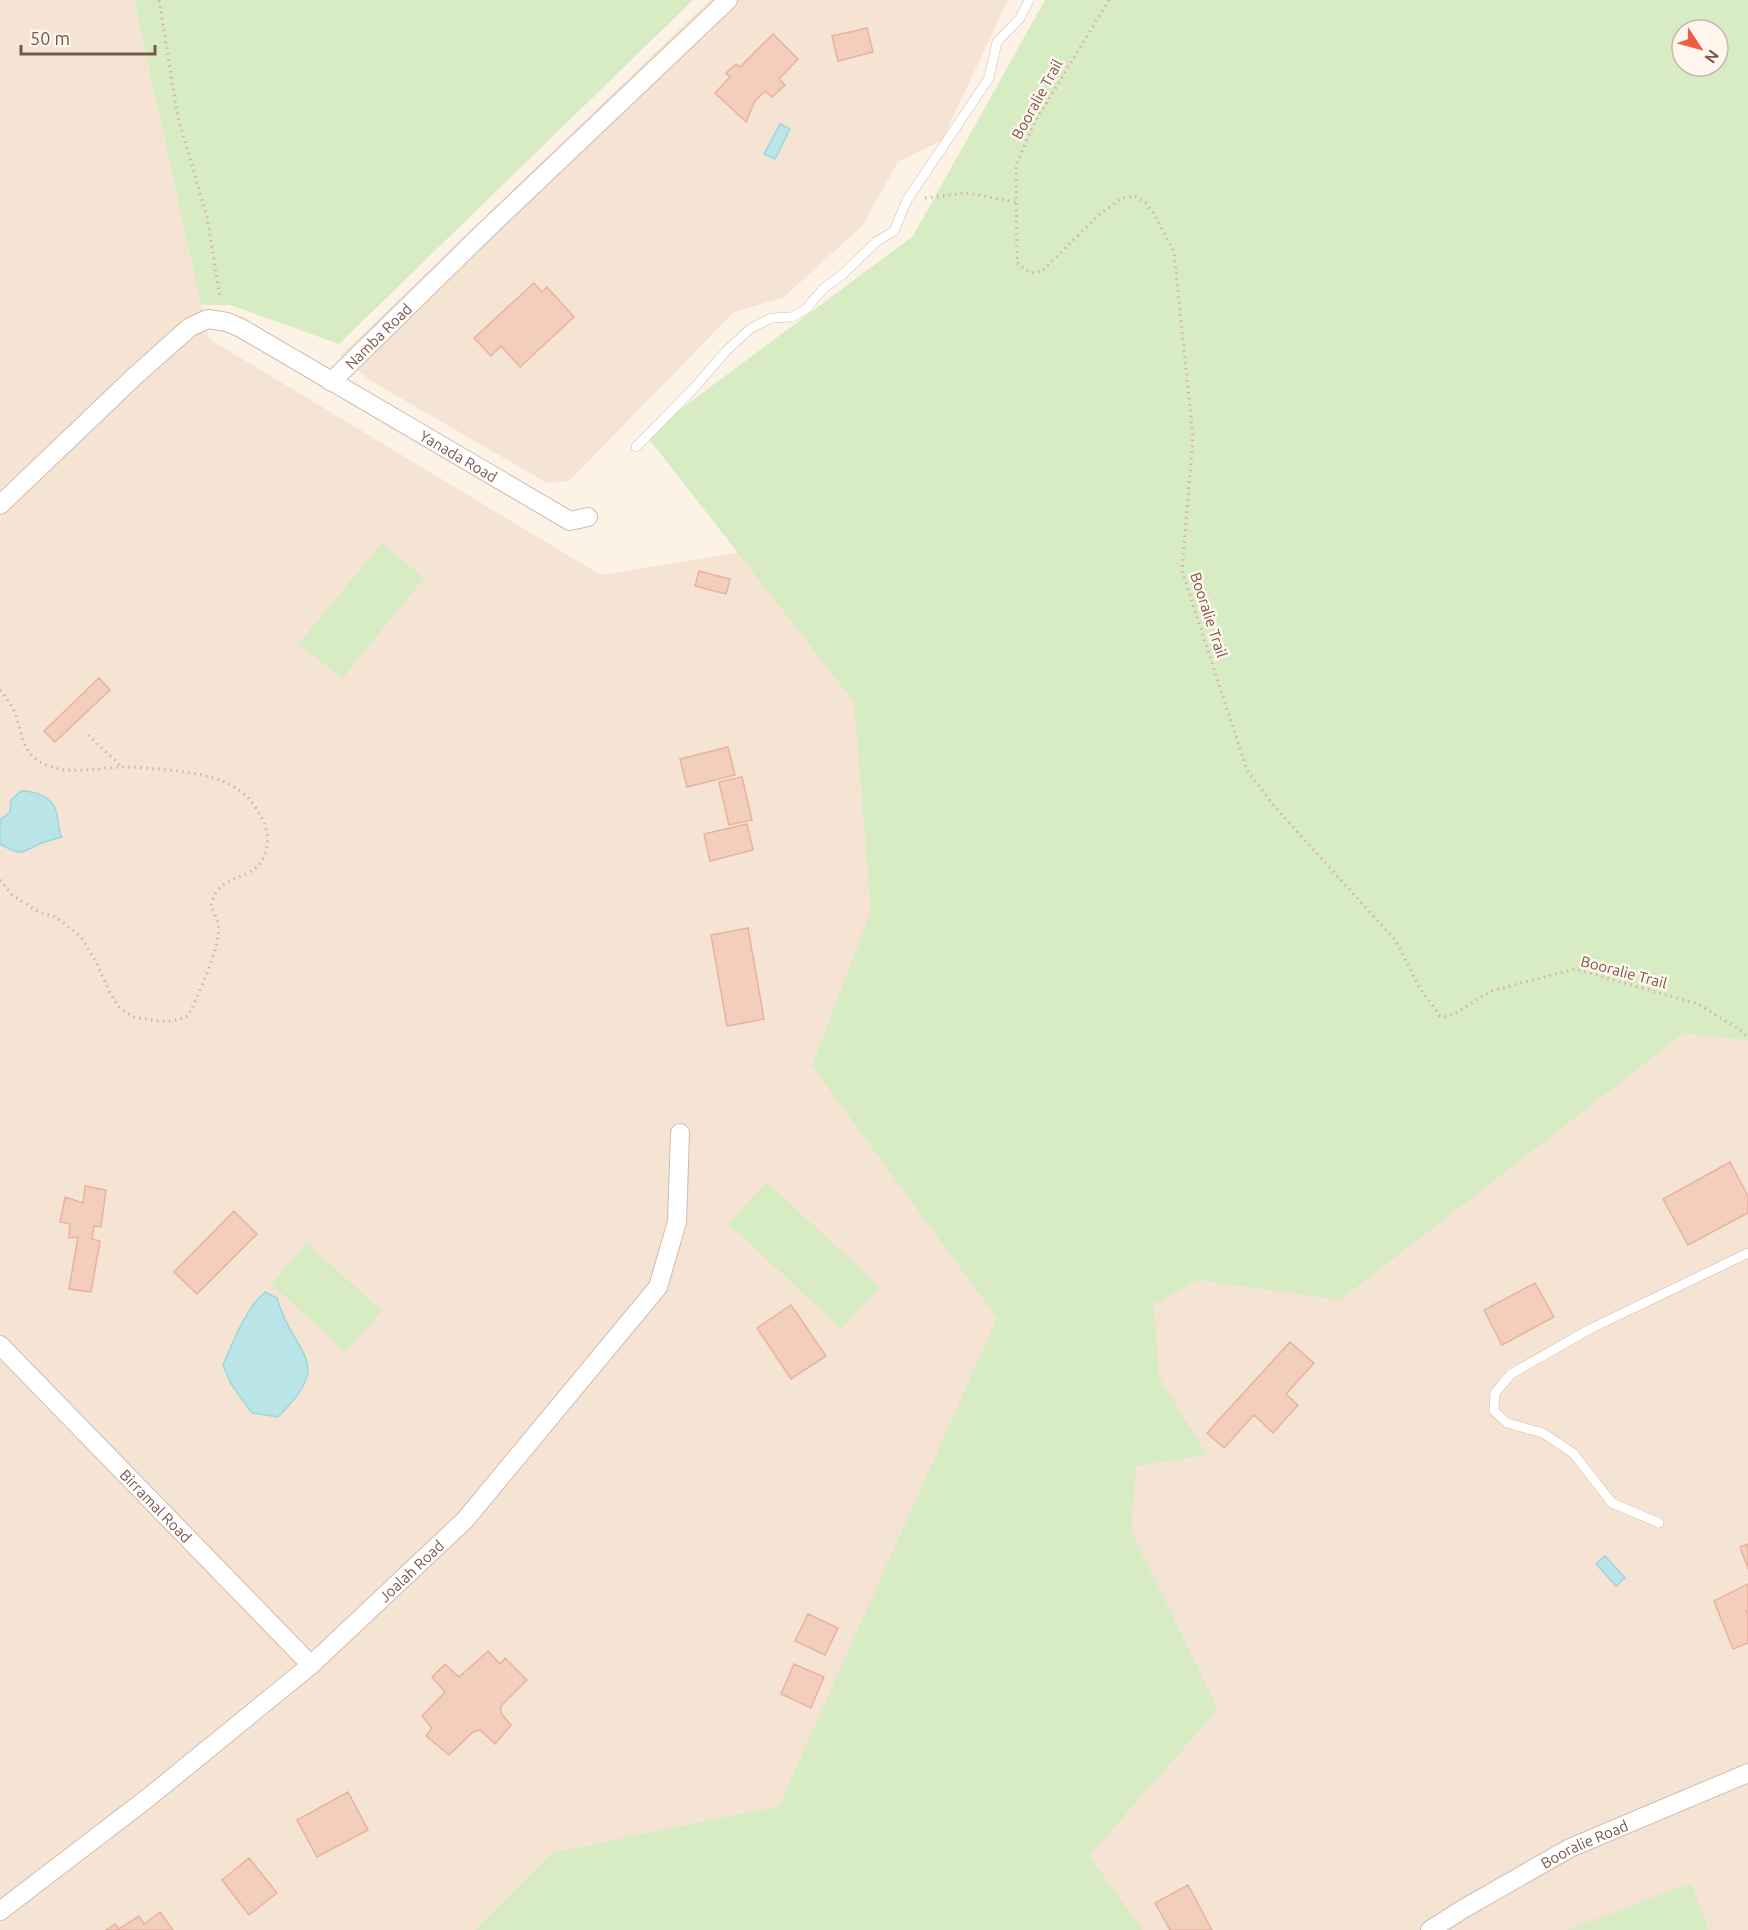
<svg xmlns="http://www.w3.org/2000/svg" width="1748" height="1930" font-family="Ubuntu,sans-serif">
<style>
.residential{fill:#f5e4d4}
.green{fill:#d7ecc3;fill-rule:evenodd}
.water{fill:#b9e5e8;stroke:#9fd6da;stroke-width:1.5}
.building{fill:#f4cebc;stroke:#e7b39c;stroke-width:1.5}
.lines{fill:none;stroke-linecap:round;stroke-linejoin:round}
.service-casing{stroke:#d2bbae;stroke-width:10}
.minor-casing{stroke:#d2bbae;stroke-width:20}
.path{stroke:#d9b19f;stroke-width:3;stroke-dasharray:1.5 4.5;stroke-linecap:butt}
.service{stroke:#fff;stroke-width:9}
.minor{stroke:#fff;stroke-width:18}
.labels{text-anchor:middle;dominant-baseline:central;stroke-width:5;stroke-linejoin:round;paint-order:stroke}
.street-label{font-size:15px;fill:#785649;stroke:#fff7ed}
</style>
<rect width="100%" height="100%" fill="#fdf2e6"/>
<!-- residential -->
<path class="residential" d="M0,0H134L209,339L601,575L1107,492L1748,986V1930H0Z
M710,0H1008L942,140L898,162L862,226L783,298L734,312L569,481L547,483L371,381L340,356Z"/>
<!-- green -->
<path class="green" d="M134,0H693L339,344L230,305H201Z
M1045,0H1748V1040L1684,1033L1340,1300L1198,1280L1154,1304L1159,1377L1207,1455L1136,1466L1131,1531L1218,1709L1089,1856L1143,1930H475L552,1853L779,1806L997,1318L812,1066L871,911L854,702L646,435L913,236ZM1682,30H1718V66H1682Z
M382,543L424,578L342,679L299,643Z
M767,1182L880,1287L841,1329L728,1223Z
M307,1243L382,1311L346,1352L271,1284Z
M1691,1883L1709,1930H1567Z"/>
<!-- water -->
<path class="water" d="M780,124L790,129L775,159L764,154Z
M21,791C33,791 49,795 55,808C59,817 57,827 62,837C54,839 44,842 37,845C20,855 17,854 0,844V820L10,812L11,800Z
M265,1292L277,1298C293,1357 337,1359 278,1417L252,1413L231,1384L223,1365C234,1340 244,1311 265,1292Z
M1605,1556L1625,1578L1616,1586L1596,1564Z"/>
<!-- building -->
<path class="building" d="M867,28L873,52L838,61L832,36Z
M773,34L798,59L779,79L785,85L772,97L765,91L755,101L746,122L715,93L730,77L726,73L736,64L740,67Z
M534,283L542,292L547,287L574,317L520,367L501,346L491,356L474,338Z
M699,571L730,579L726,594L695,586Z
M99,678L110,690L55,742L44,731Z
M728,747L735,775L687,787L680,759Z
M742,777L752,820L729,825L719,782Z
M747,824L753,850L710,861L704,834Z
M748,928L764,1019L727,1026L711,935Z
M1730,1162L1748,1196V1213L1688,1245L1663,1199Z
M85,1186L106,1190L101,1227L94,1226L92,1239L100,1241L91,1292L69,1289L78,1237L69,1238L70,1224L60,1222L65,1197L83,1203Z
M234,1211L257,1234L197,1294L174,1272Z
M1535,1283L1554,1317L1502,1345L1484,1310Z
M791,1305L826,1356L791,1379L757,1328Z
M1290,1342L1314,1363L1286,1394L1298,1405L1273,1433L1254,1415L1224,1448L1207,1433Z
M1748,1544V1569L1740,1547Z
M1748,1584V1610L1746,1611L1748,1615V1643L1733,1649L1714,1601Z
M808,1614L838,1628L825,1655L795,1641Z
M488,1651L500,1664L505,1658L527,1680L501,1706V1713L511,1725L495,1744L480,1730L473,1732L449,1755L426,1736L432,1728L422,1716L445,1692L432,1677L445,1664L459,1677Z
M794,1664L824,1677L811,1708L781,1694Z
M348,1792L368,1830L317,1857L297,1820Z
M249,1858L277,1893L249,1915L222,1880Z
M1188,1885L1212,1930H1170L1155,1903Z
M160,1912L173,1930H106L115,1924L119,1929L139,1916L144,1924Z"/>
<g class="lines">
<defs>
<path id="service" d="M636,447L694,388L727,350L750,329L771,318L792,317L806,309L824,288L842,275L876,242L894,231L907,200L989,78L997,42L1020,18L1029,0
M1659,1523L1612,1503L1573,1453L1543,1433L1507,1423L1494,1411L1495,1393L1511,1374L1590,1329L1748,1253"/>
<g id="minor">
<path id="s1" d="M331,382L486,230L728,0"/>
<path id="s2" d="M0,505L135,376L190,327L208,319L227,322L241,328L570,521L588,517"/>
<path id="s3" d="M0,1345L311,1665"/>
<path id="s4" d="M0,1911L149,1797L311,1665L465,1520L658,1287L677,1222L680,1133"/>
<path id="s5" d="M1430,1930L1463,1909L1570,1848L1748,1773"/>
</g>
</defs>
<!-- service casing -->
<use href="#service" class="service-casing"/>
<!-- minor casing -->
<use href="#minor" class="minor-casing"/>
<!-- path -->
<path class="path" d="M159,0L178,118L207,217L220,298
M1109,0L1033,125L1016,165L1017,263L1031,273L1042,271L1099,215L1122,198L1134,196L1144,201L1153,212L1174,252L1193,437L1182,571L1247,770L1275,807L1396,941L1419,987L1440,1016L1446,1017L1456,1013L1491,991L1575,969L1698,1004L1740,1030L1748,1037
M925,198L968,193L1015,202
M0,690C6,697 11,704 15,713C22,731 21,752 42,763C66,776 96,768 122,767C140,767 159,769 177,771C207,775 238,780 256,808C264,820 269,832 267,846C262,881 228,872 216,893C213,897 212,902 211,906C213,911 217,917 218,923C223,942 197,998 188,1016L173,1021H159L133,1017L119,1007L110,993L97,964L81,937L56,917L39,912L12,895L0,880
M88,735L122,767"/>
<!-- service -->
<use href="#service" class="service"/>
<!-- minor -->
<use href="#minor" class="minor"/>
</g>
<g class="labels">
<!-- street labels -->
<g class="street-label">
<text transform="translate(1037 99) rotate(-61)">Booralie Trail</text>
<text stroke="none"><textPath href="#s1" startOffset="66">Namba Road</textPath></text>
<text stroke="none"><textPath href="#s2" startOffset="567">Yanada Road</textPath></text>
<text transform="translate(1209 615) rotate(72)">Booralie Trail</text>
<text transform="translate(1624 972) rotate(15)">Booralie Trail</text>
<text stroke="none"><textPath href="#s3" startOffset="224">Birramal Road</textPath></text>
<text stroke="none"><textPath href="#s4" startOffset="534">Joalah Road</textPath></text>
<text stroke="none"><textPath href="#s5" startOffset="177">Booralie Road</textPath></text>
</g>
</g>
<!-- north arrow -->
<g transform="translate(1700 48) rotate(126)"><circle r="28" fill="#fff7ed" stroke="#c9b7ab" stroke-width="1.5"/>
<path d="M0-4.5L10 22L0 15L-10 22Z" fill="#ec5f46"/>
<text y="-9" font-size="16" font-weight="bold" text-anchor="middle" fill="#785649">N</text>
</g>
<!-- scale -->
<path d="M21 45v9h134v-9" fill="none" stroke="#785649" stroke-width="3"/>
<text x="30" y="45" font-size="18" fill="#785649" stroke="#fff7ed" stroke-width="4.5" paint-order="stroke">50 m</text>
</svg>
